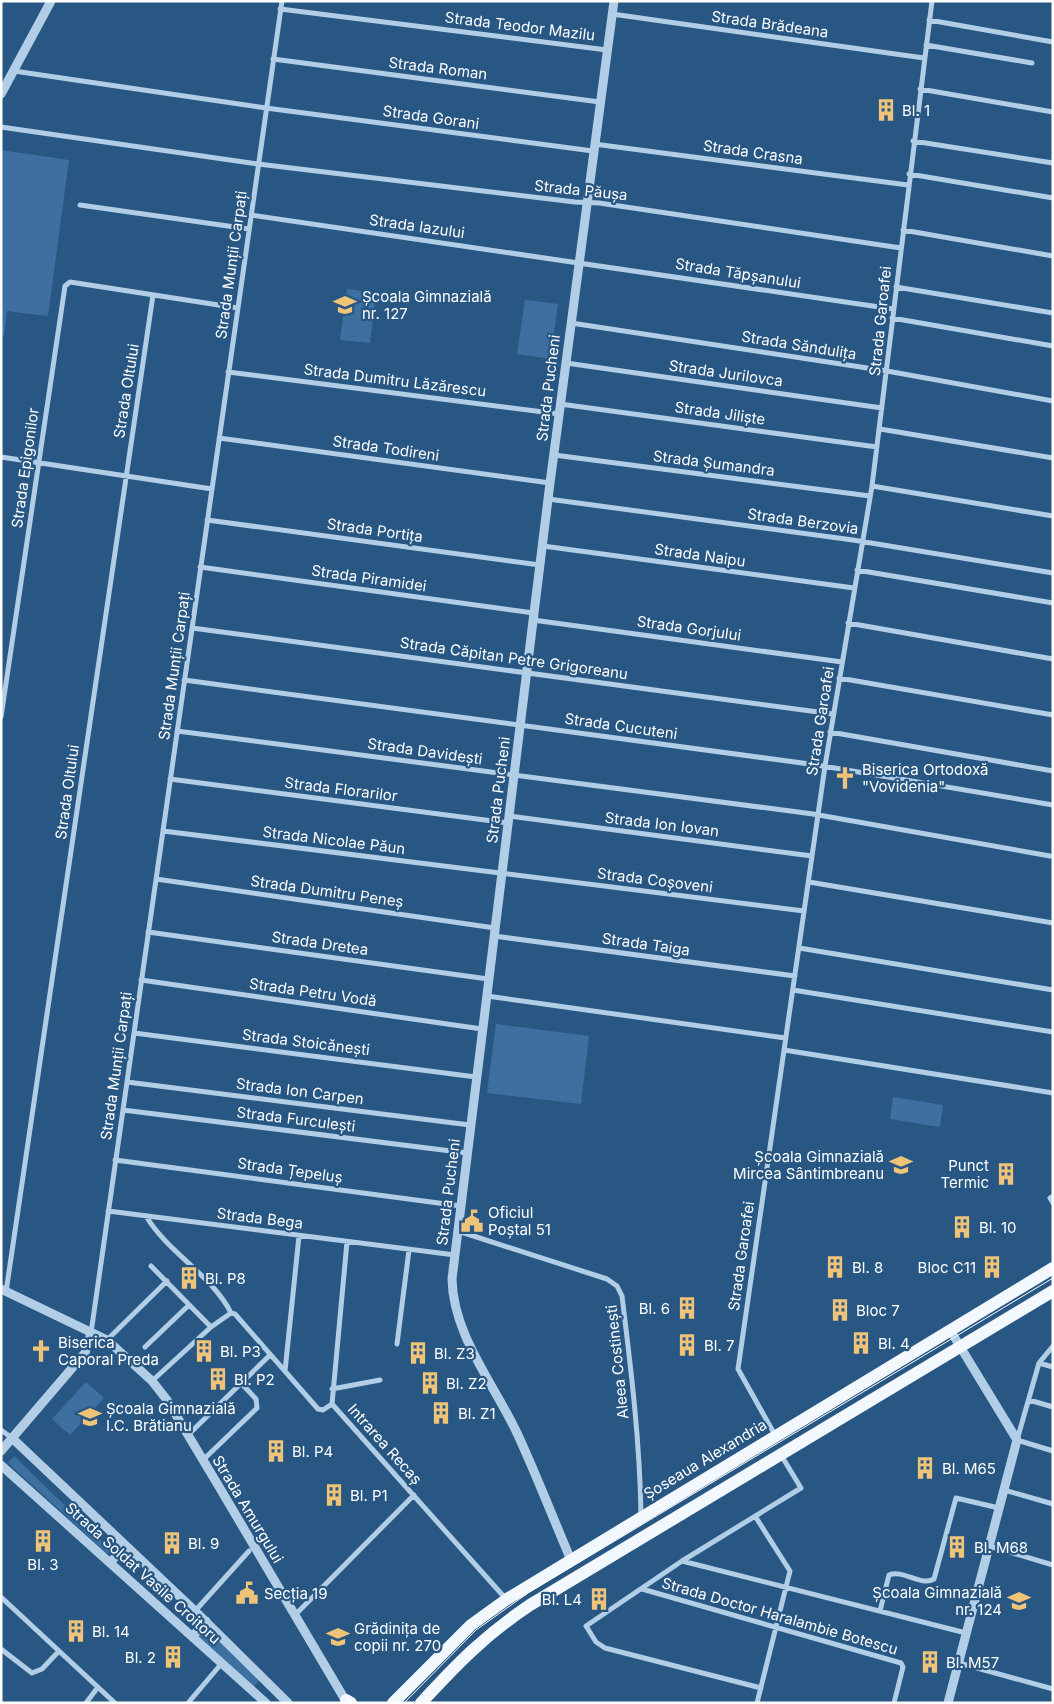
<svg xmlns="http://www.w3.org/2000/svg" width="1054" height="1704" font-family="Inter,sans-serif">
<style>
.green{fill:#3d70a0}
.lines{fill:none;stroke-linecap:round;stroke-linejoin:round}
.minor{stroke:#b2cee7;stroke-width:5}
.tertiary{stroke:#b2cee7;stroke-width:9}
.primary{stroke:#f3f8fe;stroke-width:12}
.tram{stroke:#fff;stroke-width:1}
.labels{text-anchor:middle;dominant-baseline:central;stroke-width:4.5;stroke-linejoin:round;paint-order:stroke}
.street-label{font-size:15px;fill:#fff;stroke:#285784}
.poi-label{font-size:15px;fill:#fff;stroke:#285784;text-anchor:start}
</style>
<rect width="100%" height="100%" fill="#285784"/>
<!-- green -->
<path class="green" d="M1,150L69,160L48,316L7,311L4,336H1Z
M347,289L376,293L370,343L340,340Z
M525,300L558,304L550,359L517,354Z
M496,1024L589,1036L581,1104L487,1093Z
M893,1097L943,1105L940,1127L890,1119Z
M86,1382L104,1398L70,1435L52,1419Z
M14,1456L111,1550L108,1554L8,1463Z
M205,1626L260,1680L253,1687L197,1635Z"/>
<g class="lines">
<!-- minor -->
<path class="minor" d="M280,9L607,50
M612,14L924,58
M929,20L1053,42
M926,45L1032,63
M273,59L600,102
M14,71L266,108L593,151
M920,89L1053,112
M1,127L258,164L575,202L599,203L901,248
M913,141L1053,163
M594,144L908,185
M909,174L1053,198
M80,205L249,229
M251,215L893,309
M903,230L1053,256
M896,287L1053,313
M892,318L1053,346
M571,323L887,371L1053,401
M566,363L882,408
M228,372L559,414
M560,404L877,447
M880,429L1053,458
M219,438L550,483
M554,455L870,496
M1,457L212,489
M872,486L1053,516
M548,499L853,540L1053,573
M207,520L540,565
M543,546L854,588
M200,567L534,613
M857,570L1053,603
M533,620L842,662
M848,623L1053,659
M192,628L833,714
M839,678L1053,715
M184,680L817,765L1053,805
M1,717L65,286L70,282L238,308
M177,731L813,814L1050,856
M830,732L1053,771
M170,779L508,823
M509,816L812,856
M163,831L804,911
M156,879L495,928
M809,882L1053,923
M148,932L488,979
M494,936L795,976
M799,948L1053,990
M141,980L482,1029
M793,990L1053,1032
M487,996L785,1038
M134,1033L476,1077
M784,1050L1053,1093
M127,1082L470,1125
M123,1110L467,1153
M115,1160L461,1206
M1053,1196L1050,1198L1053,1203
M108,1211L455,1255
M146,1216C168,1253 212,1275 231,1313L235,1314L318,1409L323,1410L332,1404
M458,1231L607,1279L617,1286L622,1296C631,1369 640,1442 641,1516
M347,1242L332,1404L506,1599
M151,1266L211,1327L231,1313
M6,1292L153,295
M91,1333L282,1
M107,1340L167,1281
M397,1344L409,1250
M1053,1346L1039,1363L1017,1440L1053,1451
M145,1347L189,1305
M1039,1363L1053,1367
M285,1371L299,1236
M152,1381L211,1327
M332,1389L380,1380
M1029,1400L1053,1407
M1,1430L12,1438
M188,1435L270,1355
M775,1435L738,1369L825,766L872,486L932,1
M203,1460L257,1408L256,1399L241,1383
M1004,1490L1053,1504
M755,1516L790,1571L757,1703
M989,1546L1053,1565
M682,1561L966,1633
M642,1589L901,1663L903,1667L894,1703
M1,1597L115,1703
M195,1611L249,1551
M880,1611L889,1575C903,1569 921,1587 934,1579L956,1498L999,1508
M295,1615L414,1495
M1,1649L32,1673L42,1669L59,1651
M959,1663L1053,1689
M761,1688L605,1648L596,1642L586,1626L682,1561L801,1488L781,1455
M86,1703L98,1687
M188,1703L222,1663"/>
<!-- tertiary -->
<path class="tertiary" d="M1,94L51,1
M1,1289L107,1340L152,1381L167,1400L218,1485L347,1703
M12,1438L195,1611L288,1703
M1,1451L85,1353L91,1333
M1,1465L266,1703
M571,1560C553,1518 536,1474 517,1433C494,1384 453,1335 452,1279L550,483L614,1
M111,1562L125,1545
M193,1636L206,1621
M948,1703L1017,1440L950,1330"/>
<!-- primary -->
<path class="primary" d="M346,1700L351,1703
M393,1703L471,1625L507,1599L1053,1268
M421,1703C458,1663 485,1635 530,1605L1053,1291"/>
<!-- tram -->
<path class="tram" d="M404,1703L476,1630L528,1593L1053,1278"/>
</g>
<!-- icons -->
<defs>
<symbol id="building-bare" viewBox="-9 -9 18 18"><path d="M-4-6H4V6H1V3H-1V6H-4ZM-2.5-4.3h1.7v1.8h-1.7ZM.8-4.3h1.7v1.8H.8ZM-2.5-1h1.7V.8h-1.7ZM.8-1h1.7V.8H.8Z" fill="#efc478" stroke="#285784" stroke-width="2.5" paint-order="stroke"/></symbol>
<symbol id="school-bare" viewBox="-9 -9 18 18"><path d="M0-5L7-2L0 1L-7-2ZM-4 1L0 2.5L4 1V4Q0 6-4 4Z" fill="#efc478" stroke="#285784" stroke-width="2.5" paint-order="stroke"/></symbol>
<symbol id="church-bare" viewBox="-9 -9 18 18"><path d="M-1.2-6h2.4v3.5h3.3v2.4h-3.3V6h-2.4V-.1h-3.3v-2.4h3.3Z" fill="#efc478" stroke="#285784" stroke-width="2.5" paint-order="stroke"/></symbol>
<symbol id="civic-bare" viewBox="-9 -9 18 18"><path d="M-.6-6.5H3V-4.5H.6V-3L4-1V1h2V6H-6V1h2V-1L-.6-3ZM-1.2 2.5V6h2.4V2.5Z" fill="#efc478" stroke="#285784" stroke-width="2.5" paint-order="stroke"/></symbol>
</defs>
<g fill-rule="evenodd">
<use href="#building-bare" x="870" y="94" width="32" height="32"/>
<use href="#school-bare" x="329" y="289" width="32" height="32"/>
<use href="#church-bare" x="829" y="762" width="32" height="32"/>
<use href="#school-bare" x="885" y="1149" width="32" height="32"/>
<use href="#building-bare" x="990" y="1158" width="32" height="32"/>
<use href="#civic-bare" x="456" y="1205" width="32" height="32"/>
<use href="#building-bare" x="946" y="1211" width="32" height="32"/>
<use href="#building-bare" x="819" y="1251" width="32" height="32"/>
<use href="#building-bare" x="976" y="1251" width="32" height="32"/>
<use href="#building-bare" x="173" y="1262" width="32" height="32"/>
<use href="#building-bare" x="671" y="1292" width="32" height="32"/>
<use href="#building-bare" x="824" y="1294" width="32" height="32"/>
<use href="#building-bare" x="845" y="1327" width="32" height="32"/>
<use href="#building-bare" x="671" y="1329" width="32" height="32"/>
<use href="#church-bare" x="25" y="1335" width="32" height="32"/>
<use href="#building-bare" x="188" y="1335" width="32" height="32"/>
<use href="#building-bare" x="402" y="1337" width="32" height="32"/>
<use href="#building-bare" x="202" y="1363" width="32" height="32"/>
<use href="#building-bare" x="414" y="1367" width="32" height="32"/>
<use href="#building-bare" x="425" y="1397" width="32" height="32"/>
<use href="#school-bare" x="74" y="1401" width="32" height="32"/>
<use href="#building-bare" x="260" y="1435" width="32" height="32"/>
<use href="#building-bare" x="909" y="1452" width="32" height="32"/>
<use href="#building-bare" x="318" y="1479" width="32" height="32"/>
<use href="#building-bare" x="27" y="1525" width="32" height="32"/>
<use href="#building-bare" x="156" y="1527" width="32" height="32"/>
<use href="#building-bare" x="941" y="1531" width="32" height="32"/>
<use href="#civic-bare" x="231" y="1577" width="32" height="32"/>
<use href="#building-bare" x="583" y="1583" width="32" height="32"/>
<use href="#school-bare" x="1003" y="1585" width="32" height="32"/>
<use href="#building-bare" x="60" y="1615" width="32" height="32"/>
<use href="#school-bare" x="322" y="1621" width="32" height="32"/>
<use href="#building-bare" x="157" y="1641" width="32" height="32"/>
<use href="#building-bare" x="914" y="1646" width="32" height="32"/>
</g>
<g class="labels">
<!-- street labels -->
<g class="street-label">
<text transform="translate(770 24) rotate(8)">Strada Brădeana</text>
<text transform="translate(520 26) rotate(7)">Strada Teodor Mazilu</text>
<text transform="translate(438 68) rotate(7)">Strada Roman</text>
<text transform="translate(431 117) rotate(8)">Strada Gorani</text>
<text transform="translate(753 152) rotate(8)">Strada Crasna</text>
<text transform="translate(581 190) rotate(6)">Strada Păușa</text>
<text transform="translate(417 226) rotate(8)">Strada Iazului</text>
<text transform="translate(231 265) rotate(-82)">Strada Munții Carpați</text>
<text transform="translate(738 273) rotate(9)">Strada Tăpșanului</text>
<text transform="translate(880 321) rotate(-84)">Strada Garoafei</text>
<text transform="translate(799 345) rotate(9)">Strada Săndulița</text>
<text transform="translate(726 373) rotate(8)">Strada Jurilovca</text>
<text transform="translate(395 380) rotate(7)">Strada Dumitru Lăzărescu</text>
<text transform="translate(548 388) rotate(-83)">Strada Pucheni</text>
<text transform="translate(126 391) rotate(-81)">Strada Oltului</text>
<text transform="translate(720 413) rotate(8)">Strada Jiliște</text>
<text transform="translate(386 448) rotate(8)">Strada Todireni</text>
<text transform="translate(714 463) rotate(7)">Strada Șumandra</text>
<text transform="translate(25 468) rotate(-82)">Strada Epigonilor</text>
<text transform="translate(803 521) rotate(8)">Strada Berzovia</text>
<text transform="translate(375 530) rotate(8)">Strada Portița</text>
<text transform="translate(700 555) rotate(8)">Strada Naipu</text>
<text transform="translate(369 578) rotate(8)">Strada Piramidei</text>
<text transform="translate(689 628) rotate(8)">Strada Gorjului</text>
<text transform="translate(514 658) rotate(8)">Strada Căpitan Petre Grigoreanu</text>
<text transform="translate(174 666) rotate(-82)">Strada Munții Carpați</text>
<text transform="translate(820 721) rotate(-81)">Strada Garoafei</text>
<text transform="translate(621 726) rotate(8)">Strada Cucuteni</text>
<text transform="translate(425 751) rotate(8)">Strada Davidești</text>
<text transform="translate(341 789) rotate(7)">Strada Florarilor</text>
<text transform="translate(498 790) rotate(-83)">Strada Pucheni</text>
<text transform="translate(67 792) rotate(-82)">Strada Oltului</text>
<text transform="translate(662 824) rotate(7)">Strada Ion Iovan</text>
<text transform="translate(334 840) rotate(7)">Strada Nicolae Păun</text>
<text transform="translate(655 880) rotate(7)">Strada Coșoveni</text>
<text transform="translate(327 891) rotate(8)">Strada Dumitru Peneș</text>
<text transform="translate(320 943) rotate(8)">Strada Dretea</text>
<text transform="translate(646 944) rotate(8)">Strada Taiga</text>
<text transform="translate(313 992) rotate(8)">Strada Petru Vodă</text>
<text transform="translate(306 1042) rotate(7)">Strada Stoicănești</text>
<text transform="translate(116 1066) rotate(-82)">Strada Munții Carpați</text>
<text transform="translate(300 1091) rotate(7)">Strada Ion Carpen</text>
<text transform="translate(296 1119) rotate(7)">Strada Furculești</text>
<text transform="translate(290 1170) rotate(8)">Strada Țepeluș</text>
<text transform="translate(448 1192) rotate(-83)">Strada Pucheni</text>
<text transform="translate(260 1218) rotate(7)">Strada Bega</text>
<text transform="translate(741 1256) rotate(-82)">Strada Garoafei</text>
<text transform="translate(617 1362) rotate(-96)">Aleea Costinești</text>
<text transform="translate(385 1444) rotate(48)">Intrarea Recaș</text>
<text transform="translate(705 1459) rotate(-31)">Șoseaua Alexandria</text>
<text transform="translate(248 1509) rotate(59)">Strada Amurgului</text>
<text transform="translate(143 1573) rotate(42)">Strada Soldat Vasile Croitoru</text>
<text transform="translate(780 1616) rotate(16)">Strada Doctor Haralambie Botescu</text>
</g>
<!-- poi labels -->
<g class="poi-label">
<text x="902" y="110">Bl. 1</text>
<text x="362" y="296">Școala Gimnazială<tspan x="362" dy="17">nr. 127</tspan></text>
<text x="862" y="769">Biserica Ortodoxă<tspan x="862" dy="17">"Vovidenia"</tspan></text>
<text x="884" y="1156" text-anchor="end">Școala Gimnazială<tspan x="884" dy="17">Mircea Sântimbreanu</tspan></text>
<text x="989" y="1165" text-anchor="end">Punct<tspan x="989" dy="17">Termic</tspan></text>
<text x="488" y="1212">Oficiul<tspan x="488" dy="17">Poștal 51</tspan></text>
<text x="979" y="1227">Bl. 10</text>
<text x="852" y="1267">Bl. 8</text>
<text x="976" y="1267" text-anchor="end">Bloc C11</text>
<text x="205" y="1278">Bl. P8</text>
<text x="670" y="1308" text-anchor="end">Bl. 6</text>
<text x="856" y="1310">Bloc 7</text>
<text x="58" y="1342">Biserica<tspan x="58" dy="17">Caporal Preda</tspan></text>
<text x="878" y="1343">Bl. 4</text>
<text x="704" y="1345">Bl. 7</text>
<text x="220" y="1351">Bl. P3</text>
<text x="434" y="1353">Bl. Z3</text>
<text x="234" y="1379">Bl. P2</text>
<text x="446" y="1383">Bl. Z2</text>
<text x="106" y="1408">Școala Gimnazială<tspan x="106" dy="17">I.C. Brătianu</tspan></text>
<text x="458" y="1413">Bl. Z1</text>
<text x="292" y="1451">Bl. P4</text>
<text x="942" y="1468">Bl. M65</text>
<text x="350" y="1495">Bl. P1</text>
<text x="188" y="1543">Bl. 9</text>
<text x="974" y="1547">Bl. M68</text>
<text x="43" y="1564" text-anchor="middle">Bl. 3</text>
<text x="1002" y="1592" text-anchor="end">Școala Gimnazială<tspan x="1002" dy="17">nr. 124</tspan></text>
<text x="264" y="1593">Secția 19</text>
<text x="582" y="1599" text-anchor="end">Bl. L4</text>
<text x="354" y="1628">Grădinița de<tspan x="354" dy="17">copii nr. 270</tspan></text>
<text x="92" y="1631">Bl. 14</text>
<text x="156" y="1657" text-anchor="end">Bl. 2</text>
<text x="946" y="1662">Bl. M57</text>
</g>
</g>
<!-- border -->
<rect width="1054" height="1704" fill="none" stroke="#ffffff" stroke-width="5"/>
</svg>
